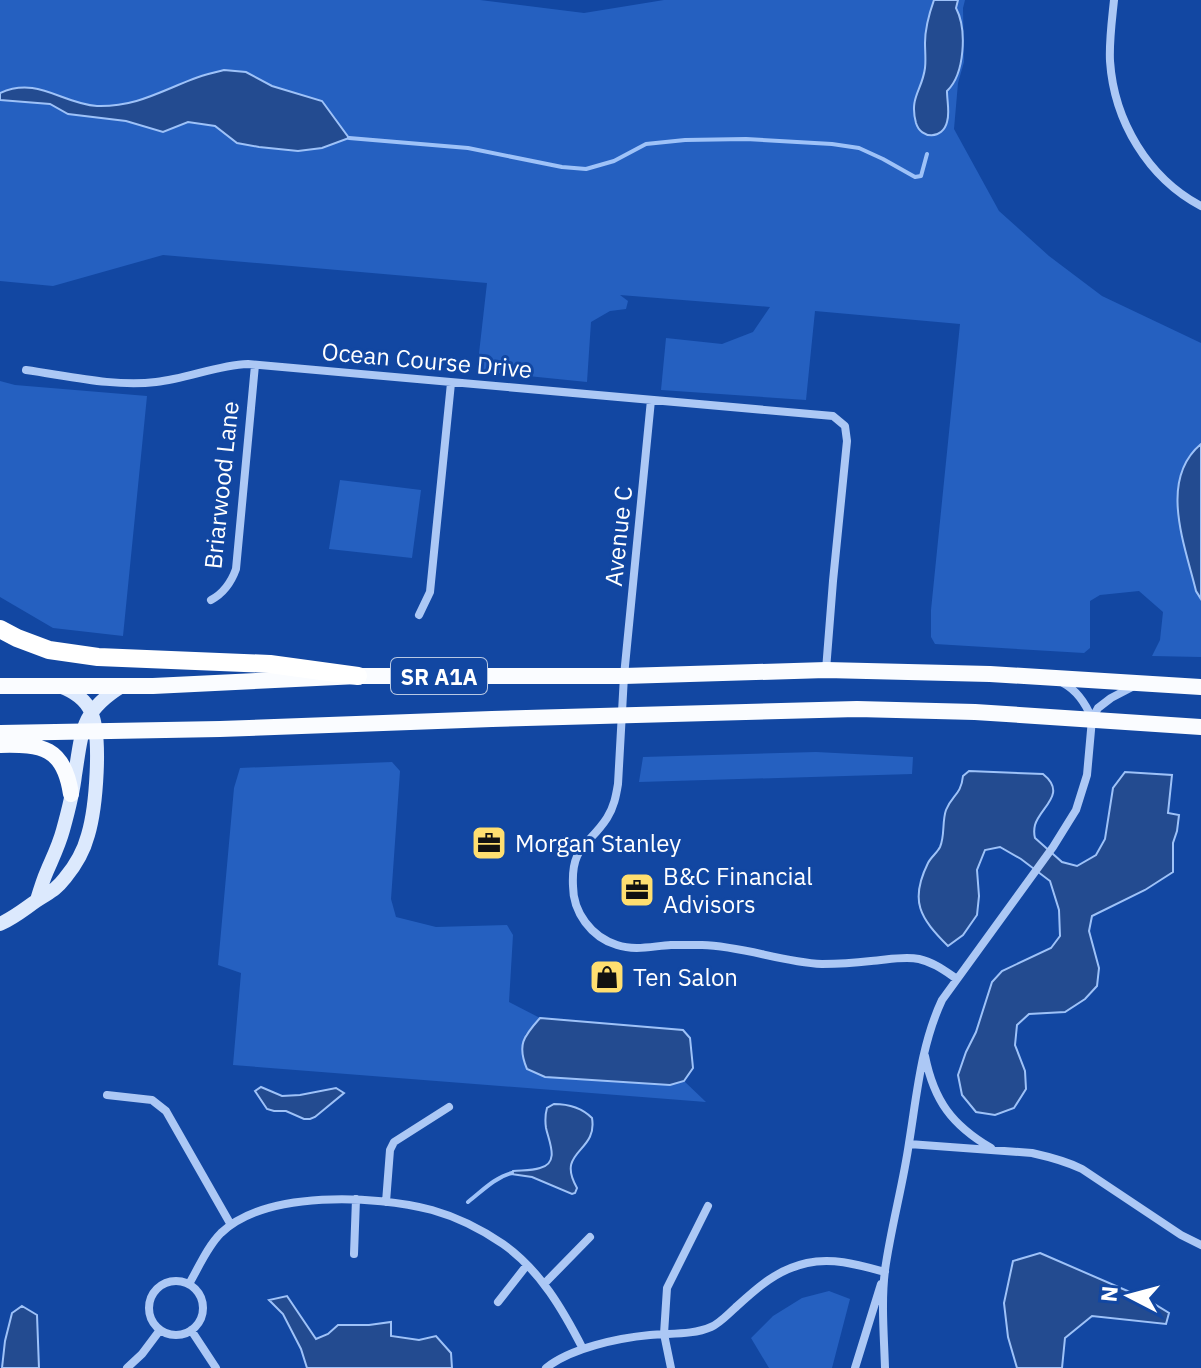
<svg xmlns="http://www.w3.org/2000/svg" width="1201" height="1368" font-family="'IBM Plex Sans',sans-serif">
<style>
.green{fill:#2560c0}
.water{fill:#234b90;stroke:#9ec2f8;stroke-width:2}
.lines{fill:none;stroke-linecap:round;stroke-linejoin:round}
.stream{stroke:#9ec2f8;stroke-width:4}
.street{stroke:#acc8f5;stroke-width:8}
.secondary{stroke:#dce9fd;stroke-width:14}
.primary{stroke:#fafcff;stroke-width:16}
.highway{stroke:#fff;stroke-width:18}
.labels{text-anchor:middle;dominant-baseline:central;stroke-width:6;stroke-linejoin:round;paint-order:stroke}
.shield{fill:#1247a2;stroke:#b8c8e3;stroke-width:2}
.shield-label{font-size:22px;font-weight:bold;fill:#fff}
.street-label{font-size:24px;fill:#fff;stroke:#1247a2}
.poi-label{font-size:24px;fill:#fff;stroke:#1247a2;text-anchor:start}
</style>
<rect width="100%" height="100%" fill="#1247a2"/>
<!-- green -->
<path class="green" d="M0,0H480L584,13L664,0H965L963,8L964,62L958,83L954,129L999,211L1049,256L1102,296L1201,343V657L1152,656L1160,640L1163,612L1139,591L1100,595L1090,601V648L1084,653L935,644L931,637V610L960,324L815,311L806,400L661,390L666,338L722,344L753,332L770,307L620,295L628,301L626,309L610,311L591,322L587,382L477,371L487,283L163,255L53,286L0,281Z
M0,381L15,385L147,396L123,636L53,628L0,597Z
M340,480L421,490L412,558L329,549Z
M816,752L913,757L912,774L639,782L643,757Z
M392,762L400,771L391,899L396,917L436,927L507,925L513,935L509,1002L540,1018L525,1035L527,1069L545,1077L670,1085L684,1081L706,1102L233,1065L241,973L218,965L234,788L240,768Z
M829,1291L850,1299L832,1368H769L751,1338L773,1316L802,1298Z"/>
<!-- water -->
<path class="water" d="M934,0H958L956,8C967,29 965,74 947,91C947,101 950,113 947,122C943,139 921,140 916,123C909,97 922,91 925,68C926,60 925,51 925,43C925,28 929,14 934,0Z
M224,70L246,72L272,86L322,101L349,138L322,148L298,151L259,147L237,143L215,126L188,122L163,132L126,121L68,114L50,104L0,100V93C38,76 62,104 97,106C135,107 159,92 193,79C203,75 213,73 224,70Z
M1201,444V599L1196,591C1185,545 1158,480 1201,444Z
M969,771L1043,774C1068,794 1040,807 1035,825C1034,829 1034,834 1035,838L1062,862L1077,866L1096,855L1105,839L1113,788L1125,772L1172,775L1168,813L1179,815L1177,831L1173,843V872L1145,890L1092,916L1089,931L1099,968L1097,986L1085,999L1065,1012L1029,1014L1017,1025L1015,1045L1025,1071L1026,1089L1014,1108L995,1115L976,1112L962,1095L958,1075L966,1052L976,1032L992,982L1002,971L1051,948L1060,936L1059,910L1050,881L1021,859L1000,847L985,850L977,870L979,896L977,915L963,935L948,946C920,918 909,901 928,863C931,857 937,853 940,847C945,836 942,821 946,810C952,795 961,795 963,776Z
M540,1018L683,1030L690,1038L693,1068L684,1081L670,1085L545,1077L527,1069C517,1045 523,1037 540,1018Z
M261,1087L282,1096L300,1095L336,1088L344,1093L315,1117L310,1119H304L286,1111H274L267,1109L255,1091Z
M554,1104C568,1104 582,1108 592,1118C598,1153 555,1150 577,1188L575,1193L572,1194L532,1177L511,1174L513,1171C521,1170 531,1171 540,1168C560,1163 549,1142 546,1128C545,1121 545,1115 547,1108Z
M1040,1253L1146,1299L1169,1313L1166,1324L1092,1316L1065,1338L1062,1368H1017L1008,1337L1004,1303L1013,1261Z
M287,1296L316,1339L328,1334L338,1325H369L391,1322V1336L419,1340L436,1336L451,1353L452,1368H307L301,1349L283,1314L269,1300Z
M22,1306L37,1315L39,1368H2L5,1341L12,1313Z"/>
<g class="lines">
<!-- stream -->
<path class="stream" d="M349,138L468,148L562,167L586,169L614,161L646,144L685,140L746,139L832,144L859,148L883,159L915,177L921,176L927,154
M468,1202C481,1192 495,1177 512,1173"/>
<!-- street -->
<path class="street" d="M1114,0C1112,20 1109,41 1110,61C1114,121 1148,178 1201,206
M26,370C69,376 114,387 156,382C187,379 217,365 248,364L833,416L845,426L847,441L833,581L826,670
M651,400L624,676L618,784C616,796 614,807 607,818C589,846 571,845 573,886C573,912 591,937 617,945C635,951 653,946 671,945C681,945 692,945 702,945C743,946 781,962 822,964C839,964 854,963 871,961C887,960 903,956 919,959C933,962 945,971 957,979
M211,600C224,593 231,583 236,569L255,365
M419,615L430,592L451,383
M1063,683C1078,691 1086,704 1092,719
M925,1056C934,1101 952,1125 991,1148
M107,1095L152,1100L166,1111L231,1225
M909,1144L1032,1153C1050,1157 1066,1161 1082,1169L1181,1235L1201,1245
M386,1202L390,1150L394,1142L449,1107
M354,1254L356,1199
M149 1308a27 27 0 1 1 54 0a27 27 0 1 1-54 0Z
M189,1284C199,1267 207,1247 221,1233C266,1190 375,1195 432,1210C457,1217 481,1229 503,1244C540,1270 563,1310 583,1349
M544,1284L590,1237
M498,1302L527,1265
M191,1330L216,1368
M127,1368L142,1354L160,1330
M546,1368C571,1348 618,1338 650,1335C670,1333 693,1335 711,1327C720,1323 727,1315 735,1308C757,1288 776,1270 807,1263C833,1257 859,1265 885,1272
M671,1368L664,1334L667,1288L708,1206
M855,1368L881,1284
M885,1368C884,1335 881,1302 885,1270C891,1227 903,1185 909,1143C917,1094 921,1045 942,1000L1053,847L1076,810L1087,775L1092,719L1098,708L1111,698L1134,686"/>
<!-- secondary -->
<path class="secondary" d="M37,900C40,890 43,880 47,871C53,857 59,845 63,830C68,812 73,793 75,775C82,731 81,711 122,686
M0,924C15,917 23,910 36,901C49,892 54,892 65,878C75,866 84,850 88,835C96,808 102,737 91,712C85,698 73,691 59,686"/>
<!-- primary -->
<path class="primary" d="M0,686H153L358,676H624L826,670L990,674L1201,687
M0,733L220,729L492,719L857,709L975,712L1201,727
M0,745C42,744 64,747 71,794"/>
<!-- highway -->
<path class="highway" d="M0,629L17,638L49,650L98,657L270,664L358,676"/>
</g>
<!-- icons -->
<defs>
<symbol id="office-square" viewBox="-11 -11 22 22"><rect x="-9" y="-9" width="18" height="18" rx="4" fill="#ffdf70" stroke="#1247a2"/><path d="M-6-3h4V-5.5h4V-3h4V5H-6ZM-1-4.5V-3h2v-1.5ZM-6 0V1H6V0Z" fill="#111"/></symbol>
<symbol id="shop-square" viewBox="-11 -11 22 22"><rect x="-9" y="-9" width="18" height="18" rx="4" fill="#ffdf70" stroke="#1247a2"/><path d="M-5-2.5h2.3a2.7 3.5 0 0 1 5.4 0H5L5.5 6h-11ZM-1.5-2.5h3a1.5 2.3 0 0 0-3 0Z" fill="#111"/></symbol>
</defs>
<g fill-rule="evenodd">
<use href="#office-square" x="469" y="823" width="40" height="40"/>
<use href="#office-square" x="617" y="870" width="40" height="40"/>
<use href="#shop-square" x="587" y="957" width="40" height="40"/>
</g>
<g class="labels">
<!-- shield labels -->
<rect class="shield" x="391" y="658" width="96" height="36" rx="6"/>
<g class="shield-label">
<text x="439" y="676">SR A1A</text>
</g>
<!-- street labels -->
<g class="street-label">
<text transform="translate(427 360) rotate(5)">Ocean Course Drive</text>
<text transform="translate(221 485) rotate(-84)">Briarwood Lane</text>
<text transform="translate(618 536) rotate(-84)">Avenue C</text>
</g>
<!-- poi labels -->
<g class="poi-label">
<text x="515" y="843">Morgan Stanley</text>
<text x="663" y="876">B&amp;C Financial<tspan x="663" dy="28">Advisors</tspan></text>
<text x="633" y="977">Ten Salon</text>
</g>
</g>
<!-- north arrow -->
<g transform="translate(1129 1296) rotate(276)" stroke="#1247a2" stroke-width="6" paint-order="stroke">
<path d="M0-6L14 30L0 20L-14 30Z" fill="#ffffff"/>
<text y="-12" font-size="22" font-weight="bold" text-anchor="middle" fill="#ffffff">N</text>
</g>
</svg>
